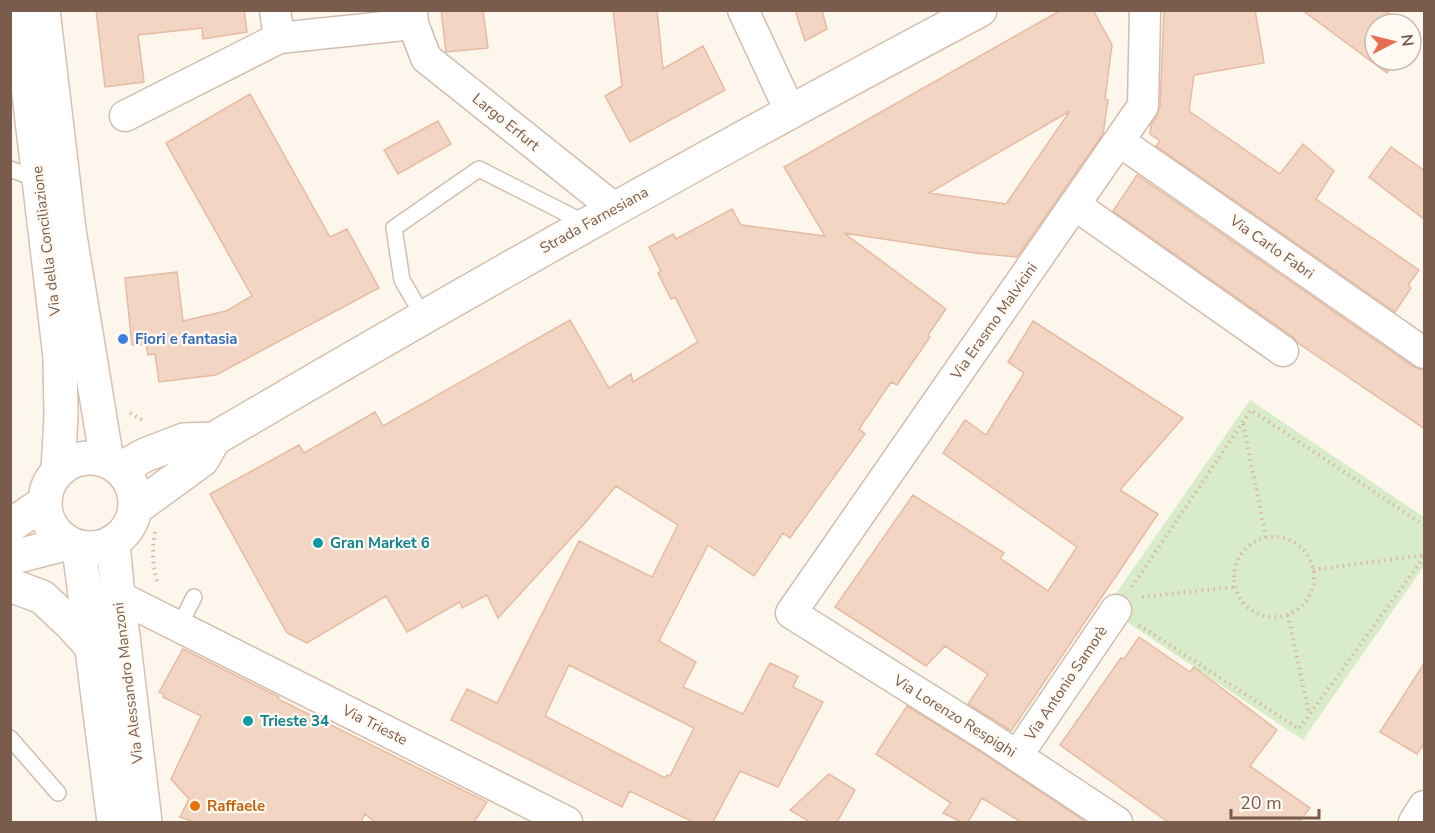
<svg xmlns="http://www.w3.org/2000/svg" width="1435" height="833" font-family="'Nunito Sans',sans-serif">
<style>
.green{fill:#d8ecc9}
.building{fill:#f3d5c3;stroke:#e6bba3;stroke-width:1.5;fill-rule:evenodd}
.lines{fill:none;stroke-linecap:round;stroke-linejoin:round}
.lane-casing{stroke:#d1beb0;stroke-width:18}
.street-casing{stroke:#d1beb0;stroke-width:33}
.secondary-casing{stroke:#d6c0b0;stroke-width:36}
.path{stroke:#d9b8a5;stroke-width:4;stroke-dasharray:1.5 4.5;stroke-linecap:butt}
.lane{stroke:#fff;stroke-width:15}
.street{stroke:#fff;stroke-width:30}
.secondary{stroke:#fff;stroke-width:33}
.shop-dot{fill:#3f7fe0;stroke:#fffaf3;stroke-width:2}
.culture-dot{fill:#0f9aa8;stroke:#fffaf3;stroke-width:2}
.food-dot{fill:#e8710a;stroke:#fffaf3;stroke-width:2}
.labels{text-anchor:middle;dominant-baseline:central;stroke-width:4.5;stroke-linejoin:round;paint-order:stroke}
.street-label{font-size:15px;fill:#7a5c4d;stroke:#fffaf3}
.shop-label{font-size:15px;font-weight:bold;fill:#366cbe;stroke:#fffaf3;text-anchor:start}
.culture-label{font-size:15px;font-weight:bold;fill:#0d838f;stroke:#fffaf3;text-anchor:start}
.food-label{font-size:15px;font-weight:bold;fill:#c56008;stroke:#fffaf3;text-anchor:start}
</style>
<rect width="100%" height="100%" fill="#fdf6ec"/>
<!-- green -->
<path class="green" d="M1250,400L1424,517V566L1303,740L1106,608Z"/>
<!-- building -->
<path class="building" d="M96,10H244L247,32L203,39L202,28L138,35L144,82L105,87Z
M441,10H483L488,48L446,52Z
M613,10H657L663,69L703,46L725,90L630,142L605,96L622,86Z
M795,10H822L827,29L805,41Z
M1061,10H1093L1112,45L1105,99L1108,100L1103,134L1017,257L975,253L844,233L946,309L928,335L930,337L897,385L891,382L859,429L865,434L790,538L783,533L754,576L708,545L659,641L696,662L683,687L743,714L770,663L798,676L793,687L823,702L778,787L740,771L713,822H693L630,791L622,807L451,720L467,689L497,703L579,541L652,577L678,525L616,486L584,524L498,618L487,595L462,608L460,602L407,632L386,596L307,643L287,633L210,494L299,445L304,453L375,412L383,426L570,320L609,388L631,374L633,382L698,342L675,297L671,299L658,273L661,271L649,247L673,234L676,239L732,209L741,225L825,236L784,167ZM1070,111L1006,204L929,193ZM569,665L694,728L670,776L667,775L665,778L545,716Z
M1164,10H1255L1264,63L1194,75L1189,111L1280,174L1303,144L1334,171L1316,199L1419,270L1408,285L1411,288L1395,312L1156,146L1160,141L1150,134L1151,125L1157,116L1160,106Z
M1302,10H1384L1394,17L1395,24H1375V60H1396L1387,73Z
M250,94L330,237L347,229L379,288L216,375L159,382L155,354L148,355L146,344L132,345L125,278L177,272L183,321L226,311L252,296L166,143Z
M438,121L451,144L398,174L384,150Z
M1391,147L1425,171V220L1369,177Z
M1137,175L1414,367L1425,370V429L1298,343L1293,337L1113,211Z
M1033,321L1183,418L1120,490L1158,514L1011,731L968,704L988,674L945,646L926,666L835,607L913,495L1004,553L1000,558L1048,591L1077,547L943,453L965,420L986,435L1024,373L1008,362Z
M1139,637L1190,672L1194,667L1277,730L1250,766L1310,808L1299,822H1168L1060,745L1121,658L1124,659Z
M183,649L279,697L278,699L487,802L474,822H375L365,814L361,822H195L180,817L189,799L171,779L201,716L163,697L164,694L159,692Z
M1425,662V742L1417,754L1380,732Z
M907,706L978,750L1086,822H1021L982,798L968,822H961L943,813L951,803L876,754Z
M829,774L855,790L837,822H810L790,810Z"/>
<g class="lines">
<defs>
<path id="lane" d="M10,169L39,180
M423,316L402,280L394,228L479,169L587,224
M179,627L194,597
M10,738L58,793"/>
<path id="street" d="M275,10L279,38L413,24
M412,10L413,24L426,58L614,208
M743,10L790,111
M125,116L279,38
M1119,141L1424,353
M1075,205L1283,351
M118,596L567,822
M1017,756L1116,610
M1117,822L987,736L791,613L1143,106L1145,10
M1414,822L1424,806"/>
<path id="secondary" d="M19,10L60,357L61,416L58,471
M43,10L69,230L107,461
M45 503a45 45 0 1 1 90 0a45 45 0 1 1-90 0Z
M120,469L145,455L184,440L214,439C466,291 721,147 980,10
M136,508L202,460L214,439
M10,526L45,502
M113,543L117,586L145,822
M79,548L114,822
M10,558L68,543
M10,585L42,597L71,624L92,647"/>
</defs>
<!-- lane casing -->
<use href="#lane" class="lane-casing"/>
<!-- street casing -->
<use href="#street" class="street-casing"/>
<!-- secondary casing -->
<use href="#secondary" class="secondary-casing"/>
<!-- path -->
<path class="path" d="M130,413L144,421
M1243,424L1266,537
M155,532C152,550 152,564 157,581
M1234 577a40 40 0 1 1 80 0a40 40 0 1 1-80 0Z
M1313,570L1424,555
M1132,587L1251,410L1424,525
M1142,597L1234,587
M1288,615L1309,714
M1139,625L1299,729L1424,557"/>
<!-- lane -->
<use href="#lane" class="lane"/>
<!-- street -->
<use href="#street" class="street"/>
<!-- secondary -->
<use href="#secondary" class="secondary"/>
</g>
<!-- markers -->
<circle class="shop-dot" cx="123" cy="339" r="6"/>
<g class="culture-dot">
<circle cx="318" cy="543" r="6"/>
<circle cx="248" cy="721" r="6"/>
</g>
<circle class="food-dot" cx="195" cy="806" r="6"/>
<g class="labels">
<!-- street labels -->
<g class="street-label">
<text transform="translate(506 122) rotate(39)">Largo Erfurt</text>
<text transform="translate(594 220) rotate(-29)">Strada Farnesiana</text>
<text transform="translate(46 241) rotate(-97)">Via della Conciliazione</text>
<text transform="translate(1272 247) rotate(35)">Via Carlo Fabri</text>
<text transform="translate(994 321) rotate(-55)">Via Erasmo Malvicini</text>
<text transform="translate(128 683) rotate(-97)">Via Alessandro Manzoni</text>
<text transform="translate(1066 683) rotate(-56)">Via Antonio Samorè</text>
<text transform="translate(955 716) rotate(32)">Via Lorenzo Respighi</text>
<text transform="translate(375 725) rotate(27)">Via Trieste</text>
</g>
<!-- shop labels -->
<g class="shop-label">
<text x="135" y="339">Fiori e fantasia</text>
</g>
<!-- culture labels -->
<g class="culture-label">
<text x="330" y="543">Gran Market 6</text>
<text x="260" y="721">Trieste 34</text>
</g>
<!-- food labels -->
<g class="food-label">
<text x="207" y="806">Raffaele</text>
</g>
</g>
<!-- border -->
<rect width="1435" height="833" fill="none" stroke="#7a5c4d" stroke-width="24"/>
<!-- north arrow -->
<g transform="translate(1393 42) rotate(83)"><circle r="28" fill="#fffaf3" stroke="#cabbb1" stroke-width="1.5"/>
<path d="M0-4.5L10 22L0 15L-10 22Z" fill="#e76f51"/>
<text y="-9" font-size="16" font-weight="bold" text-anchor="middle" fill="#7a5c4d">N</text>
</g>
<!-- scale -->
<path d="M1231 809v9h88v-9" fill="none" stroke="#7a5c4d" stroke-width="3"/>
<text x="1240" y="809" font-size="18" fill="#7a5c4d" stroke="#fffaf3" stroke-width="4.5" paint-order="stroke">20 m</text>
</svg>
